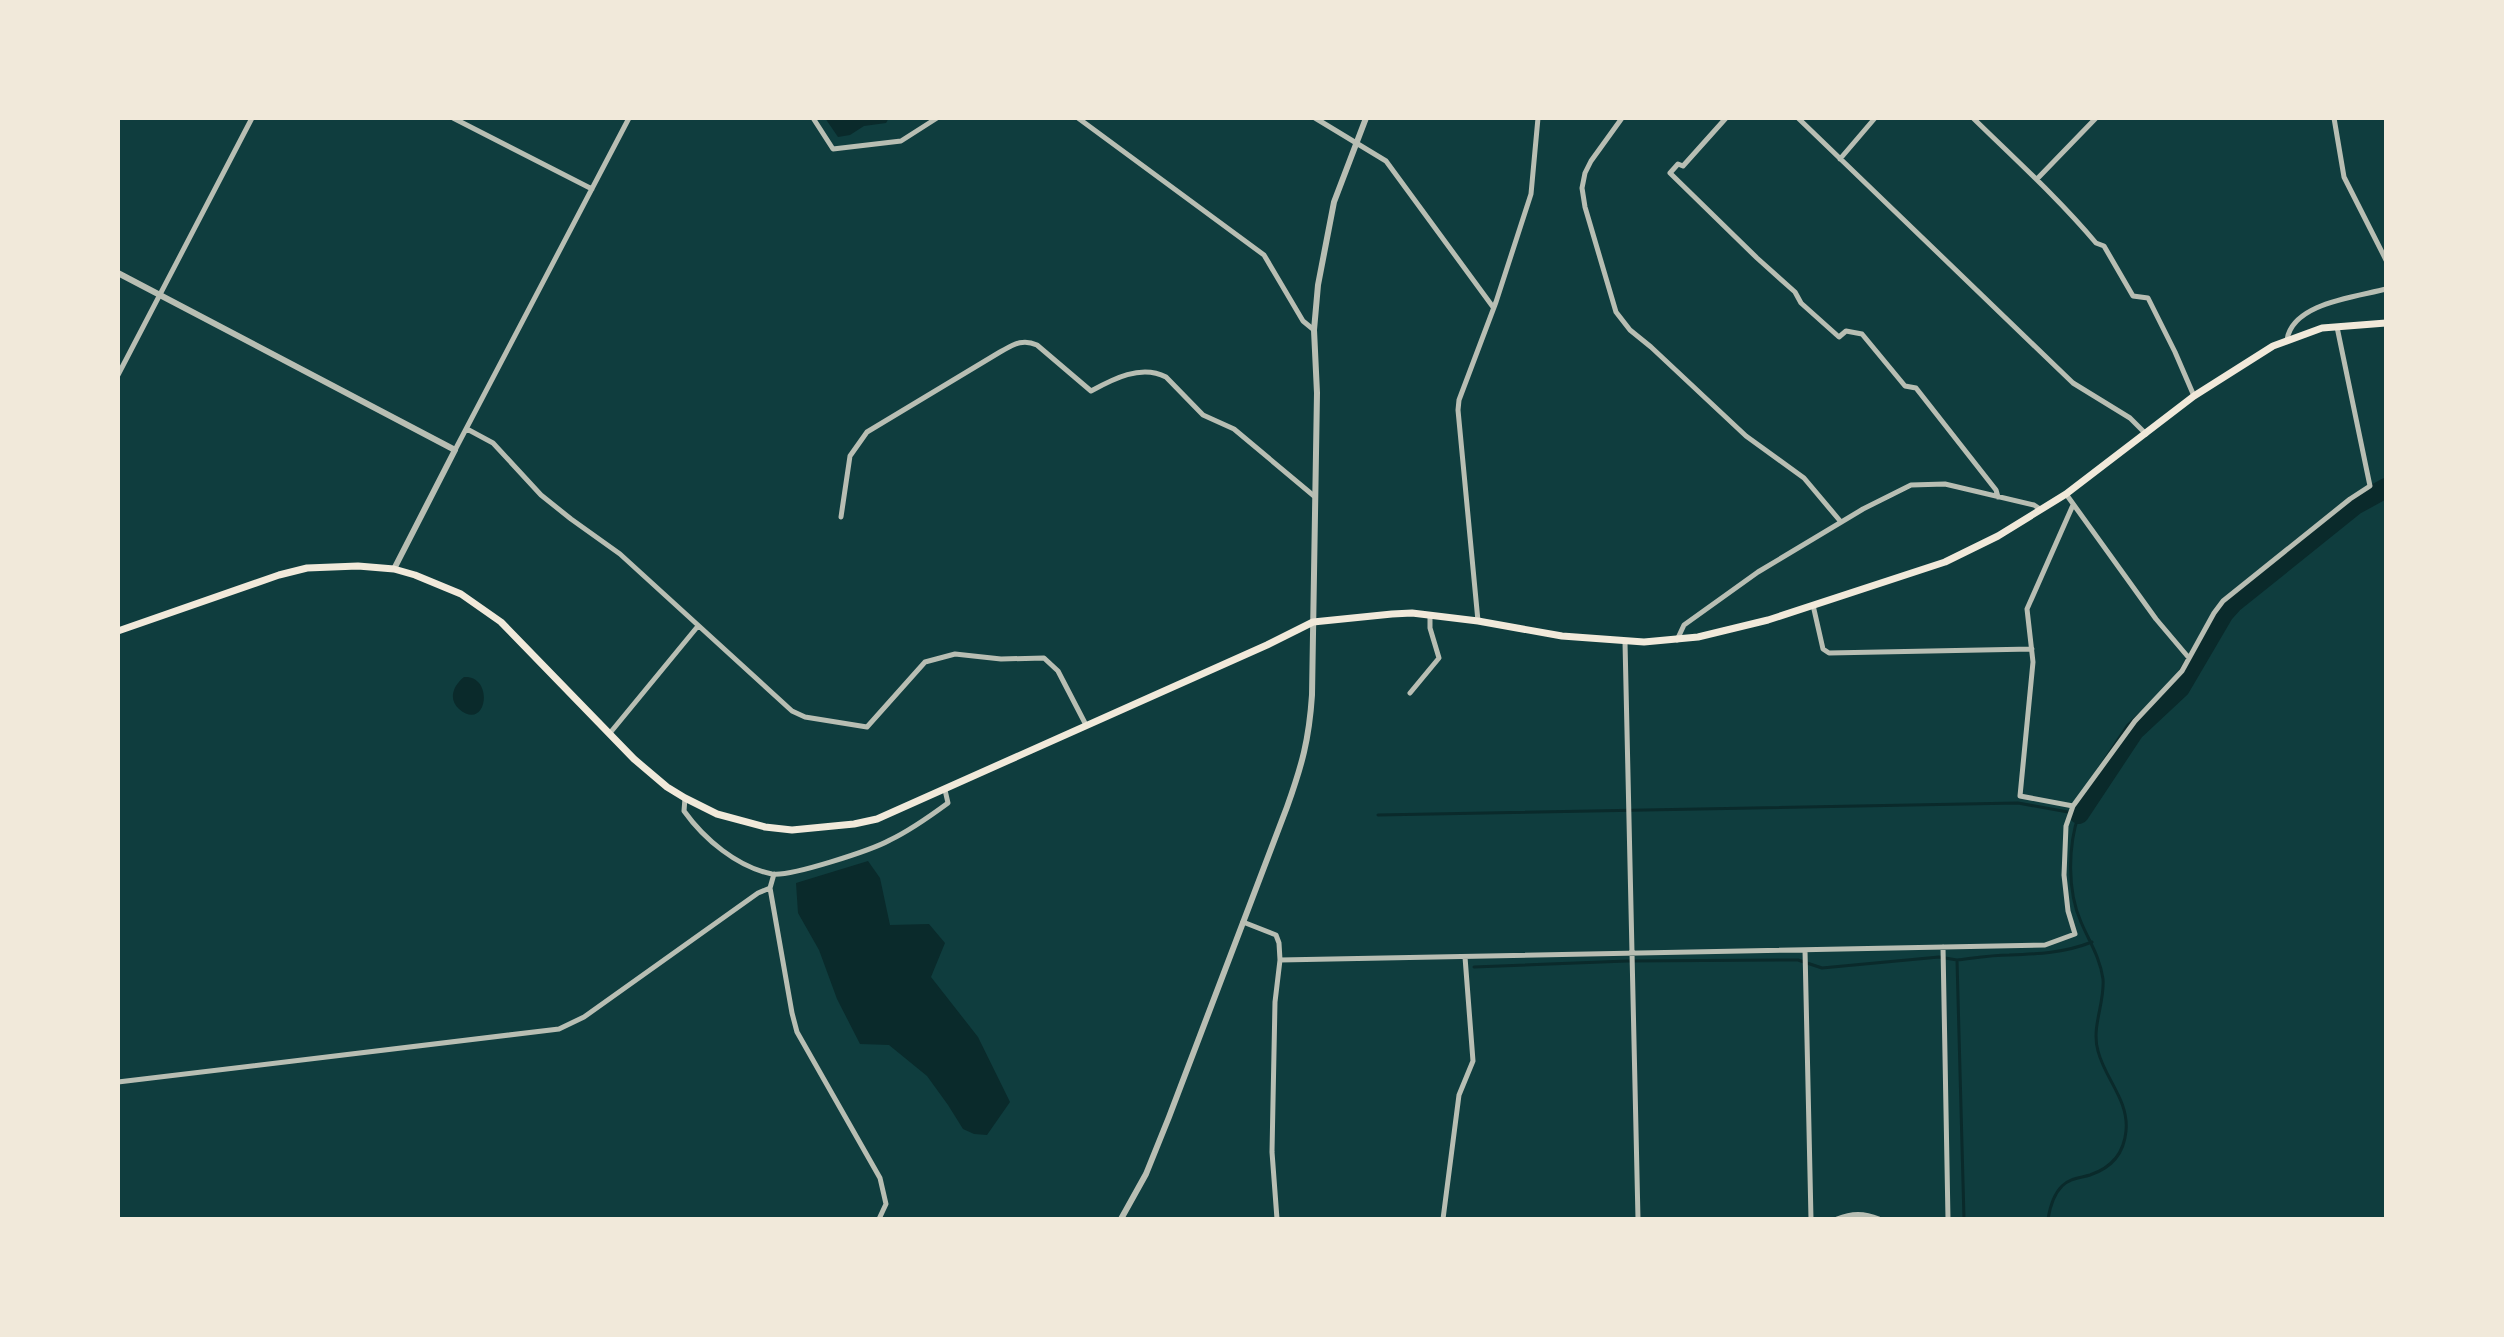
<svg xmlns="http://www.w3.org/2000/svg" width="2504" height="1337" font-family="'Varela Round',sans-serif">
<style>
.water{fill:#0a2a2b}
.lines{fill:none;stroke-linecap:round;stroke-linejoin:round}
.stream{stroke:#0a2a2b;stroke-width:3}
.river{stroke:#0a2a2b;stroke-width:20}
.minor{stroke:#b8beb3;stroke-width:5}
.tertiary{stroke:#b8beb3;stroke-width:6}
.secondary{stroke:#f1e9da;stroke-width:7}
</style>
<rect width="100%" height="100%" fill="#0f3d3e"/>
<!-- water -->
<path class="water" d="M825,118H889L886,123L864,126L850,135L838,137Z
M464,677C495,675 487,733 459,709C448,699 453,686 464,677Z
M868,861L880,878L890,925L929,924L945,943L931,977L978,1037L1010,1102L987,1135L974,1134L963,1129L948,1105L927,1076L889,1045L860,1044L837,999L819,950L798,913L796,883Z"/>
<g class="lines">
<!-- stream -->
<path class="stream" d="M1378,815L2018,803L2079,814C2068,845 2067,891 2081,922C2089,941 2100,957 2103,979C2105,1003 2091,1027 2098,1051C2105,1079 2129,1100 2126,1131C2124,1153 2111,1168 2090,1175C2080,1178 2070,1178 2062,1186C2053,1195 2050,1207 2048,1219
M1474,967L1627,961L1798,960L1822,968L1939,957L1957,960
M1964,1219L1957,960C1974,958 1992,955 2009,955C2038,954 2064,953 2092,942"/>
<!-- river -->
<path class="river" d="M2079,814L2134,731L2180,688L2224,613L2233,603L2355,505L2386,488"/>
<!-- minor -->
<path class="minor" d="M453,118L592,189
M813,118L833,149L901,141L937,118
M1078,118L1264,255L1303,321L1314,330
M1315,118L1386,161L1493,307
M1622,118L1591,161L1585,173L1582,188L1585,207L1616,312L1630,330L1651,347L1746,436L1804,478L1841,522
M1726,118L1683,166L1678,164L1670,173L1757,258L1795,292L1801,303L1839,337L1846,331L1862,334L1905,386L1916,388L1996,490L1998,497
M1798,118L2073,383L2130,418L2146,434
M1973,118C2015,159 2058,198 2096,243L2104,246L2133,296L2148,298L2175,352L2194,396
M2334,118L2344,177L2386,260
M1840,159L1875,118
M2037,179L2096,118
M2287,340C2292,303 2356,297 2386,289
M118,375L252,118
M467,429L493,443L541,495L571,519L620,554L792,711L805,717L867,727L925,662L955,654L1001,659L1044,658L1058,671L1086,725
M455,450L629,118
M2066,494L2156,619L2189,658
M841,517L850,456L867,432L1000,352C1013,345 1022,338 1037,345L1091,391C1113,379 1141,364 1166,377L1203,415L1234,429L1314,496
M1813,605L1823,649L1829,653L2032,649
M1478,621L1458,410L1459,400L1496,302L1531,194L1538,118
M1677,640L1684,625L1758,572L1863,509L1911,485L1945,484L2034,505L2040,509
M1625,642L1638,1219
M1410,693L1439,658L1430,628V615
M610,733L698,626
M685,798L684,811C704,839 737,867 772,874C790,877 872,850 890,840C911,830 929,817 948,803L945,790
M2073,806L2020,796L2033,662L2027,609L2073,505
M770,888L792,1013L797,1032L880,1178L886,1204L879,1219
M1243,922L1276,935L1279,943L1280,960L1275,1002L1272,1152L1277,1219
M1943,947L1948,1219
M1805,950L1811,1219
M1280,960L2045,945L2075,934L2068,911L2064,875L2066,826L2073,806L2135,721L2182,671L2214,613L2223,601L2350,499L2370,486L2337,327
M118,1082L559,1029L584,1017L758,893L770,888L774,874
M1443,1219L1459,1095L1473,1061L1465,957
M1837,1219C1852,1213 1864,1213 1879,1219"/>
<!-- tertiary -->
<path class="tertiary" d="M118,273L455,450L394,569
M1121,1219L1146,1174L1169,1117L1287,807C1302,765 1309,740 1312,695L1317,393L1314,330L1318,285L1334,202L1366,118"/>
<!-- secondary -->
<path class="secondary" d="M118,631L279,575L307,568L358,566L394,569L415,575L461,594L501,622L634,759L667,787L685,798L717,814L765,827L792,830L854,824L877,819L1267,645L1313,622L1392,614L1412,613L1478,621L1562,636L1644,642L1698,637L1768,620L1945,562L1998,536L2066,494L2194,396L2273,346L2322,328L2386,323"/>
</g>
<!-- border -->
<rect width="2504" height="1337" fill="none" stroke="#f1e9da" stroke-width="240"/>
</svg>
